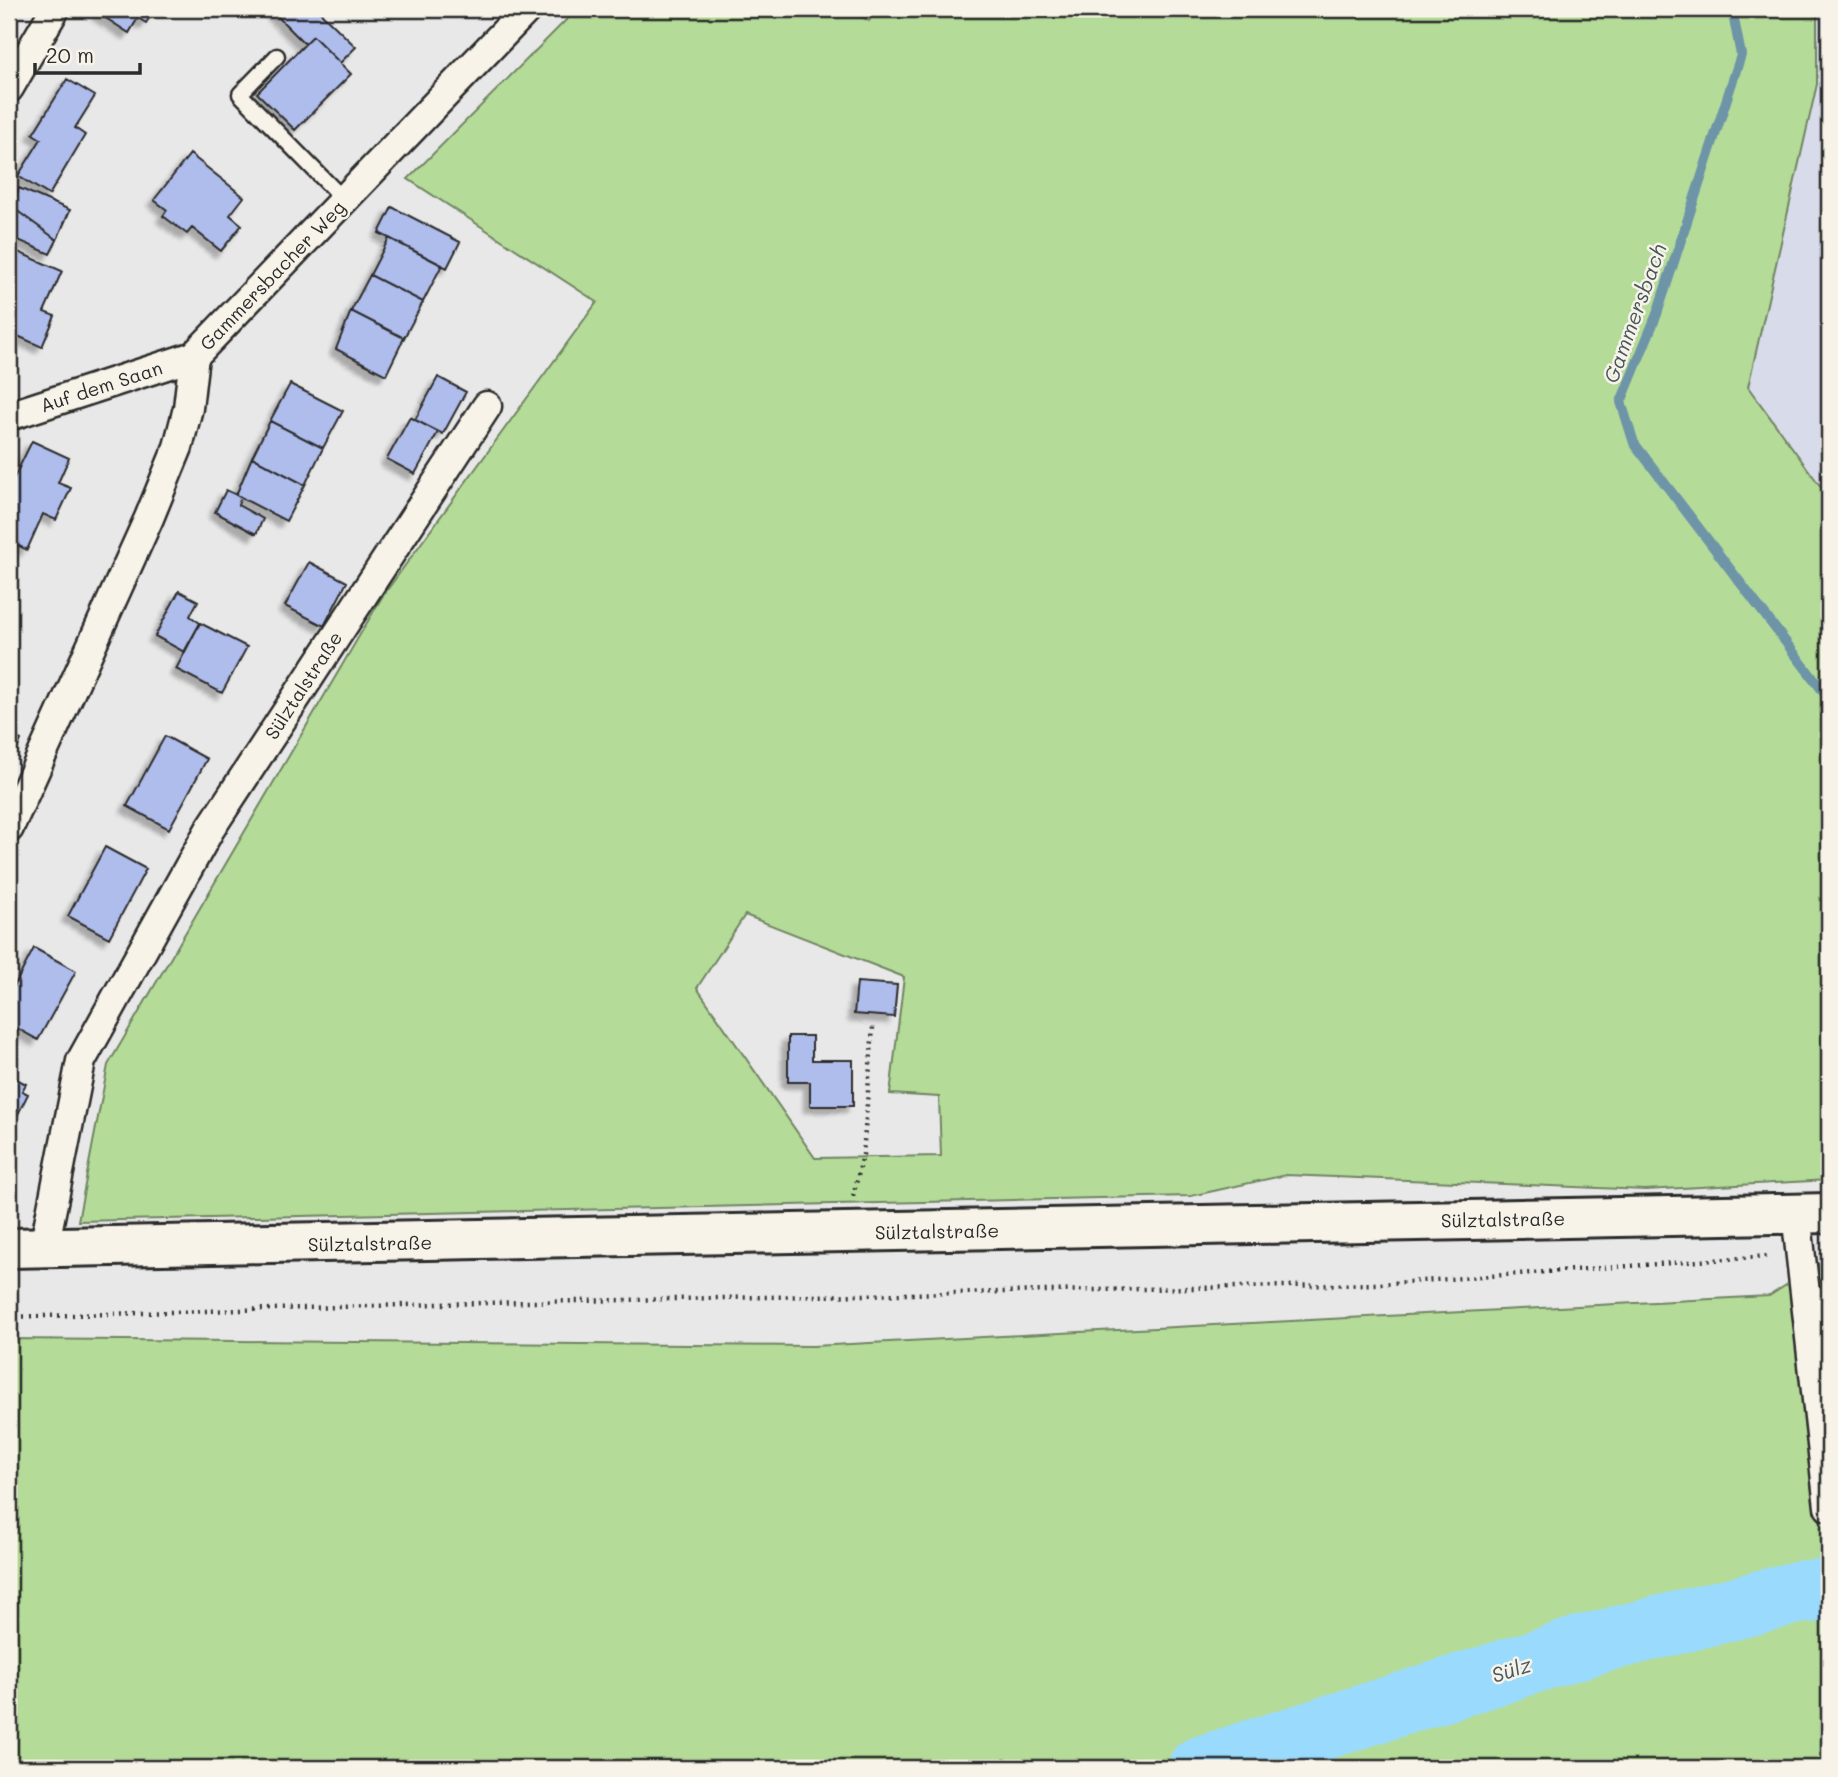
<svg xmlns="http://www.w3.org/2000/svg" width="1838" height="1777" font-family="Mali,sans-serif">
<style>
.built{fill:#d8dbea}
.green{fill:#b4dc98;stroke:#708462;stroke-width:2;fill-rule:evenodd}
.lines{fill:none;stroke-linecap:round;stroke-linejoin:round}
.stream{stroke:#6e94a8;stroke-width:10}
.river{stroke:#9adafc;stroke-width:63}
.building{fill:#afbded;stroke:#2b2b2b;stroke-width:2;filter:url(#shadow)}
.lane-casing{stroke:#2b2b2b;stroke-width:19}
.street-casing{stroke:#2b2b2b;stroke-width:33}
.secondary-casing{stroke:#2b2b2b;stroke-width:44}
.path{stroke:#2b2b2b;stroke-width:4.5;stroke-dasharray:2 5;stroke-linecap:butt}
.lane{stroke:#f7f3e8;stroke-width:14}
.street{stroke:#f7f3e8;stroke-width:28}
.secondary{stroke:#f7f3e8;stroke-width:38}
.labels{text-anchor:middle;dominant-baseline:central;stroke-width:5;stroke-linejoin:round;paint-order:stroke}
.street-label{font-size:19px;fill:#2b2b2b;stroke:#f7f3e8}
.water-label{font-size:21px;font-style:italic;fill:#47575f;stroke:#f7f3e8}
</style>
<defs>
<filter id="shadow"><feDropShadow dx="-6" dy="6" stdDeviation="2" flood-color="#0004"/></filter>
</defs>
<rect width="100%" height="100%" fill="#e9e8e9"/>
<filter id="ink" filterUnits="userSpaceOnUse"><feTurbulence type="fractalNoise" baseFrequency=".0143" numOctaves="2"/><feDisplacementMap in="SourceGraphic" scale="14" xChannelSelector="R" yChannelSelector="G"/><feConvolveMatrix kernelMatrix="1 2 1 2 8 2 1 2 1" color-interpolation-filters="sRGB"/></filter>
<g filter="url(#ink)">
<!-- built -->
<path class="built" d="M1817,9H1829V498L1748,387L1817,84Z"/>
<!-- green -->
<path class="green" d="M577,9H847L869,21L877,9H1817V84L1748,387L1829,498V1180L1645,1190L1286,1175L1191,1196L78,1221L108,1065L382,597L597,302L408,179ZM745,915L904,977L890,1094L939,1097L941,1156L815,1158L697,988Z
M1819,1264L1829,1314V1768H9V1339L813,1346L1769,1296Z"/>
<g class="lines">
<!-- stream -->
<path class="stream" d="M1732,9L1741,55L1657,314L1621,402L1634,443L1829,699"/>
<!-- river -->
<path class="river" d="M1199,1768L1584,1646L1799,1592L1829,1590"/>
</g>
<!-- building -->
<path class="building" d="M101,9H155L146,23L138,18L129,33L98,13Z
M270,9H317L356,47L340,63L313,36L305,44Z
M313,36L351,74L295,130L257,93Z
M67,79L95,96L75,128L85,135L49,195L18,176L41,139L33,134Z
M190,154L244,197L230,215L242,225L221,251L192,228L187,234L163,216L167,210L154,200Z
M19,188L70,210L57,240L12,207Z
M12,207L57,240L50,254L9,236Z
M392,207L460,242L447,268L379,233Z
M389,238L442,265L423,302L370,275Z
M11,249L62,271L44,312L55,316L42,347L9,332Z
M370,275L423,302L404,338L351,311Z
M351,311L404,338L386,375L336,349Z
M438,377L466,392L443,434L415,420Z
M290,384L343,411L323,448L270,421Z
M410,417L438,432L415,474L387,459Z
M270,421L323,448L305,485L252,457Z
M32,441L69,458L58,483L71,488L56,520L43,514L27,550L9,541V488Z
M252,457L305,485L286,521L236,495Z
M226,490L241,497L238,505L263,519L256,534L215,512Z
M309,562L347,582L324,626L285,606Z
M179,591L198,601L190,616L200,623L184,652L155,636Z
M200,623L247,647L222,693L176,669Z
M9,734L21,740L14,756L9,753Z
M165,736L207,759L169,829L127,806Z
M105,847L146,869L109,938L68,916Z
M34,948L76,971L38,1040L9,1024V996Z
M857,982L897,985L894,1017L854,1014Z
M788,1036H812V1060H853V1106H810V1082H788Z
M9,1075L26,1084L22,1091L28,1094L17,1116L9,1114Z"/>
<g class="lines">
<defs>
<path id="lane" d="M277,56L240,94L344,200
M1804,1288L1829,1299"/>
<path id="street" d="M9,88L55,9
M9,416L194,356
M9,828L149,518L178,447L188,408L194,356L527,9
M1796,1213L1829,1507
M44,1248L81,1061L210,829L487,406"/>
<path id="secondary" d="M9,1248L1829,1213"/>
</defs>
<!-- lane casing -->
<use href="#lane" class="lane-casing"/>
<!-- street casing -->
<use href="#street" class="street-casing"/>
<!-- secondary casing -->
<use href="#secondary" class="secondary-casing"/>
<!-- path -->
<path class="path" d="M853,1196L863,1155L873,1027
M9,1317L437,1304L1379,1284L1769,1256"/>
<!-- lane -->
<use href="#lane" class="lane"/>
<!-- street -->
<use href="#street" class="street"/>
<!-- secondary -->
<use href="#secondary" class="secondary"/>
</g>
</g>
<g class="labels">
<!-- street labels -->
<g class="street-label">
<text transform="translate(272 275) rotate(-46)">Gammersbacher Weg</text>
<text transform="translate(101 386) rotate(-18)">Auf dem Saan</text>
<text transform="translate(303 685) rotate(-57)">Sülztalstraße</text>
<text transform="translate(1503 1219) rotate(-1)">Sülztalstraße</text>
<text transform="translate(937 1231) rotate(-1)">Sülztalstraße</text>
<text transform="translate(370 1243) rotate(-1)">Sülztalstraße</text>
</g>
<!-- water labels -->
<g class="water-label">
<text transform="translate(1634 313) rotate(-70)">Gammersbach</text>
<text transform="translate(1511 1669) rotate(-18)">Sülz</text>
</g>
</g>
<!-- margin -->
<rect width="1838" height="1777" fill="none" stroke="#f7f3e8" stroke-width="35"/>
<rect x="18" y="18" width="1803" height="1742" fill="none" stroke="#2b2b2b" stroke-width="2.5" filter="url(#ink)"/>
<!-- scale -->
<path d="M35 63v10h105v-10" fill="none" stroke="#2b2b2b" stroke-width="3.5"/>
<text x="46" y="63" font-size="21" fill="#2b2b2b" stroke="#f7f3e8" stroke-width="5" paint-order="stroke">20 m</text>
</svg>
